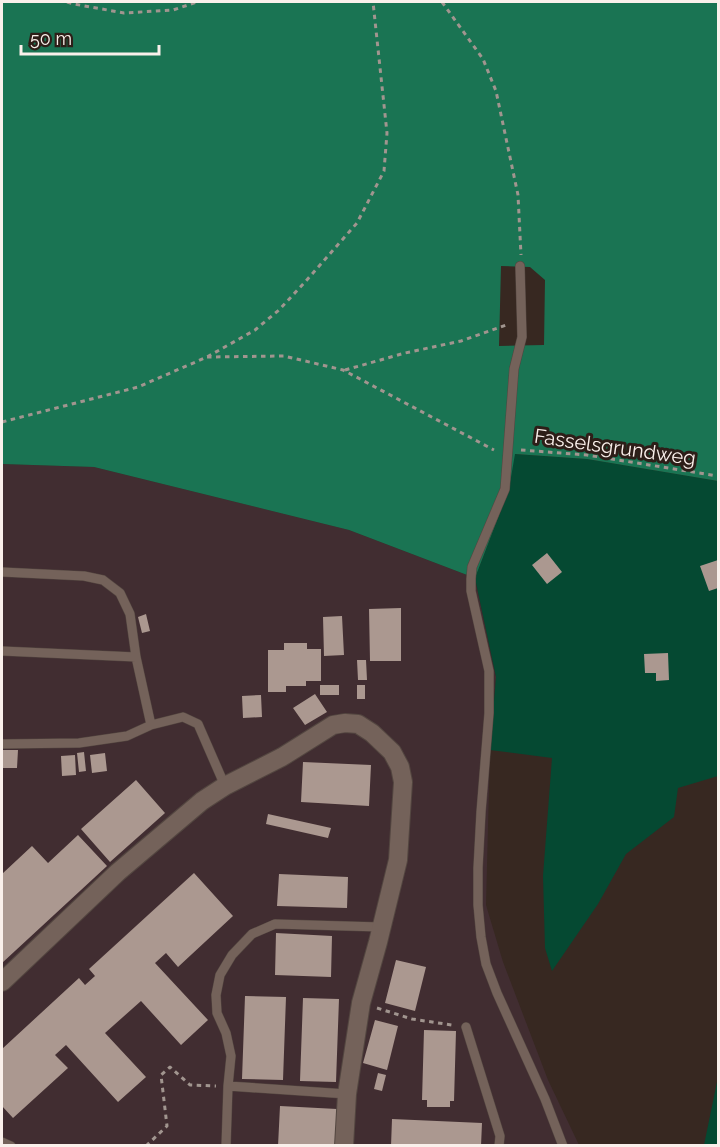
<svg xmlns="http://www.w3.org/2000/svg" width="720" height="1147" font-family="Raleway,sans-serif">
<style>
.industrial{fill:#412d31}
.green{fill:#054932}
.forest{fill:#1a7453;fill-rule:evenodd}
.building{fill:#ab9890}
.lines{fill:none;stroke-linecap:round;stroke-linejoin:round}
.service-casing{stroke:#534640;stroke-width:10}
.minor-casing{stroke:#534640;stroke-width:20}
.path{stroke:#a1958f;stroke-width:3;stroke-dasharray:4.5 4.5;stroke-linecap:butt}
.service{stroke:#74625a;stroke-width:9}
.minor{stroke:#74625a;stroke-width:18}
.labels{text-anchor:middle;dominant-baseline:central;stroke-width:6;stroke-linejoin:round;paint-order:stroke}
.street-label{font-size:20px;fill:#faf0eb;stroke:#2d1e18}
</style>
<rect width="100%" height="100%" fill="#372821"/>
<!-- industrial -->
<path class="industrial" d="M2,464L94,467L349,530L475,578L496,677L490,750L486,905L503,962L548,1080L579,1145L2,1146Z"/>
<!-- green -->
<path class="green" d="M514,454L587,459L718,481V776L678,788L674,817L626,854L598,904L552,971L545,948L543,876L552,758L490,750L496,677L475,578L509,489Z
M718,1077V1145H704Z"/>
<!-- forest -->
<path class="forest" d="M2,2H718V481L587,459L515,454L509,489L475,578L349,530L94,467L2,464ZM501,266L530,267L545,280L544,345L499,346Z"/>
<!-- building -->
<path class="building" d="M547,553L562,572L547,584L532,565Z
M718,560V588L709,591L700,566Z
M401,608V661H370L369,609Z
M146,614L150,631L142,633L138,617Z
M342,616L344,655L324,656L323,617Z
M284,643H307V649H321V681H306V686H286V692H268V650H284Z
M668,653L669,680L656,681V673H645L644,654Z
M357,660H366L367,680H358Z
M320,685H339V695H320Z
M357,685H365V699H357Z
M315,694L327,712L305,725L293,708Z
M261,695L262,717L243,718L242,696Z
M2,750H18L17,768H2Z
M84,752L86,771L79,772L77,753Z
M105,753L107,771L92,773L90,755Z
M75,755L76,775L62,776L61,756Z
M303,762L371,765L369,806L301,802Z
M136,780L165,813L110,862L81,829Z
M268,814L331,828L328,838L266,824Z
M78,835L107,866L2,963V874L32,846L48,863Z
M194,873L233,916L178,967L166,953L155,963L208,1020L181,1045L141,1001L105,1033L146,1077L118,1102L66,1045L55,1055L68,1068L13,1118L2,1106V1049L79,978L85,985L95,976L89,969Z
M279,874L348,877L347,908L277,906Z
M276,933L332,936L331,977L275,975Z
M396,960L426,967L415,1011L385,1003Z
M245,996L286,997L283,1080L242,1079Z
M303,998L339,999L336,1082L300,1081Z
M375,1020L398,1026L387,1070L363,1063Z
M424,1030L456,1031L454,1101H450V1107H427V1100H422Z
M378,1073L386,1075L382,1091L374,1089Z
M280,1106L337,1109L336,1146H278Z
M392,1119L482,1123L481,1146H391Z"/>
<g class="lines">
<defs>
<path id="service" d="M520,266L522,337L514,369L505,489L472,567L471,579V591L489,671V713L481,812L478,868V905L481,937L486,964L497,993L545,1099L563,1146
M2,572L84,576L103,580L120,593L130,614L136,657
M2,651L136,657L151,725L183,717L198,724L225,786
M2,744L79,743L127,736L151,725
M466,1027L500,1136L499,1146
M228,1086L347,1094
M2,1142L11,1146
M226,1146L228,1086L231,1056L226,1033L217,1013L216,995L220,975L232,955L252,934L275,924L381,927"/>
<path id="minor" d="M2,982L118,872L202,801L225,786L282,757L333,725L345,723L358,724L372,733L392,752L400,767L403,782L398,860L378,942L361,1003L347,1094L344,1146"/>
</defs>
<!-- service casing -->
<use href="#service" class="service-casing"/>
<!-- minor casing -->
<use href="#minor" class="minor-casing"/>
<!-- path -->
<path class="path" d="M67,2L74,4L124,13L173,10L197,2
M442,2L483,59L496,91L518,195L521,255
M207,357L284,356L343,370L494,450
M345,370L405,353L461,341L509,324
M2,422L138,387L207,357L255,330L279,310L305,282L357,223L384,171L387,133L373,2
M521,450L587,455L718,476
M377,1008L412,1019L452,1025
M146,1146L167,1126L161,1075L170,1067L190,1085L216,1086"/>
<!-- service -->
<use href="#service" class="service"/>
<!-- minor -->
<use href="#minor" class="minor"/>
</g>
<g class="labels">
<!-- street labels -->
<g class="street-label">
<text transform="translate(615 447) rotate(8)">Fasselsgrundweg</text>
</g>
</g>
<!-- border -->
<rect width="720" height="1147" fill="none" stroke="#faf0eb" stroke-width="6"/>
<!-- scale -->
<path d="M21 45v9h138v-9" fill="none" stroke="#faf0eb" stroke-width="3"/>
<text x="30" y="45" font-size="18" fill="#faf0eb" stroke="#2d1e18" stroke-width="4.5" paint-order="stroke">50 m</text>
</svg>
